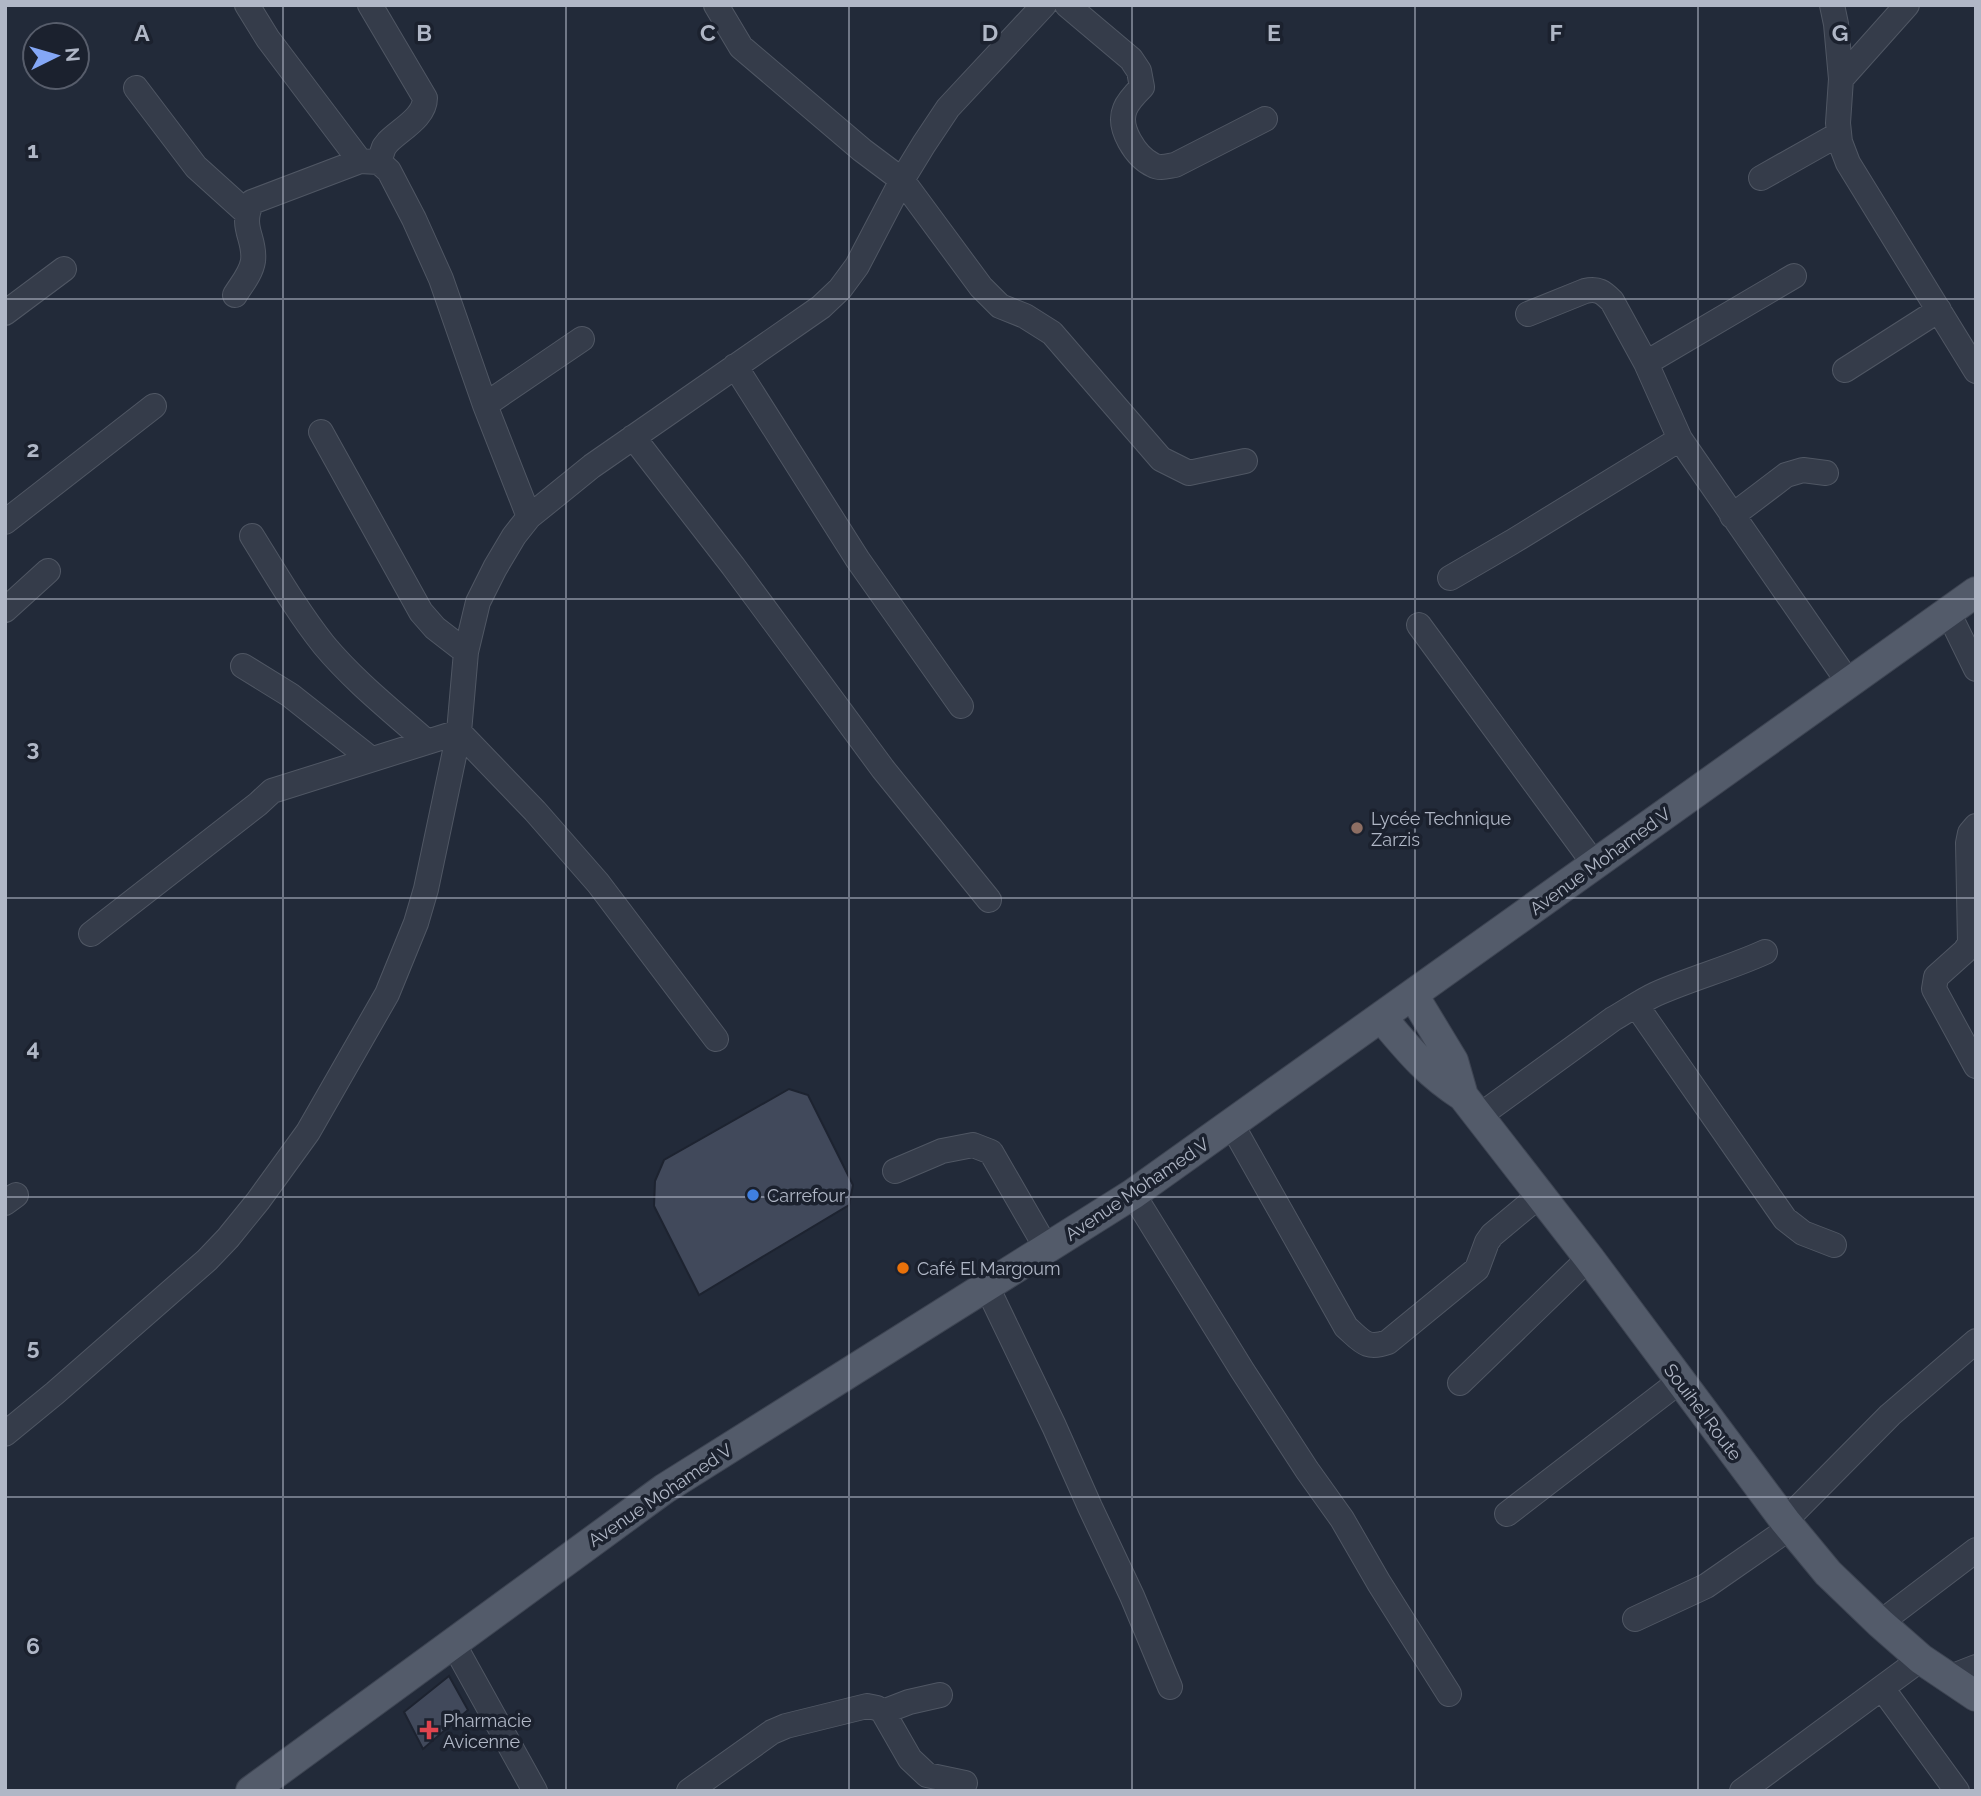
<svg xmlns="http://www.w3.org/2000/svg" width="1981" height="1796" font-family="Raleway,sans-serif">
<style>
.building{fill:#41495b;stroke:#1d2330;stroke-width:2}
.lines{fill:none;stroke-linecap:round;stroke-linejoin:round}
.minor-casing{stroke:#505764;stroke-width:26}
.major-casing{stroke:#3e4553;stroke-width:32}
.minor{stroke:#353c4a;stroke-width:24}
.major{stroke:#535b6a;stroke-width:30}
.grid{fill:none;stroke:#b0b7c6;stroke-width:2;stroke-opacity:0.55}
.education-dot{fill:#8d6e63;stroke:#1b212e;stroke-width:2.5}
.shop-dot{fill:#3f7fe0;stroke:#1b212e;stroke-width:2.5}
.food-dot{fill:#e8710a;stroke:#1b212e;stroke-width:2.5}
.health-dot{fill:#e0444e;stroke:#1b212e;stroke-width:2.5}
.labels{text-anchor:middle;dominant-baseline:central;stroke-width:7;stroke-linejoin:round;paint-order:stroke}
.poi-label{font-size:18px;fill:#b0b7c6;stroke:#1b212e;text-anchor:start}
.street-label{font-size:18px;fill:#b0b7c6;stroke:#1b212e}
.grid-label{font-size:23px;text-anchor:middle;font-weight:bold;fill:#b0b7c6;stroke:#1b212e;stroke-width:7;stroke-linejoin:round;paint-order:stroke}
</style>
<rect width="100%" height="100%" fill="#222a39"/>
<!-- building -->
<path class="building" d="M789,1089L808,1095L853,1185L849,1205L699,1295L654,1206L655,1181L664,1160Z
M449,1676L468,1710L423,1749L404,1712Z"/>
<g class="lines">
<defs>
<path id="minor" d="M247,5L268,39L360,161
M370,5L425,98C425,117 401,129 388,142L384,147L379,162
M716,5L741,47L862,150L902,180L981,287L1000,306L1025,316L1052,333L1161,459L1189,473L1245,461
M1067,5L1131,59L1139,71L1142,87C1136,93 1128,101 1125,109C1117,128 1136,157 1153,165C1160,169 1168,166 1175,165L1265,119
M1832,5L1836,24L1841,79L1838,123L1840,142L1848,163L1976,371
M1841,79L1907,5
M136,88L196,167L247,213
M1761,178L1839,134
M235,295C241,285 251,274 253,261C256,238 239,228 252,202L360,161L379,162L389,171L414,219L441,279L485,405L529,517
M5,313L64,269
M1528,314L1585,291C1598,288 1603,292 1612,301L1646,363L1680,439L1849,683
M1646,363L1794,276
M735,366L858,560L961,706
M1845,370L1939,310
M485,405L582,339
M321,432L421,612L435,628L466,652
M633,437L733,566L883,769L989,900
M1732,516L1786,475L1803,470L1826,473
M5,522L154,406
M252,536C275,573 297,611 324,645C354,681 392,711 427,742
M1450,578L1512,542L1680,439
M5,610L48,571
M1948,612L1976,669
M1419,625L1595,865
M243,666L290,695L371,759
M1976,826L1970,833L1968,843L1970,943L1965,951L1936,977L1934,989L1976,1066
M91,934L258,804L272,791L459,732L535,811L598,883L716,1039
M1636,1005L1785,1219L1803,1233L1834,1245
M1478,1117L1613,1019C1627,1011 1641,1001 1656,994C1692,978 1730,968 1765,952
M1232,1125L1346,1327C1362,1341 1366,1350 1388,1342L1477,1269L1487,1242L1492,1235L1540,1195
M895,1171L942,1151L973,1145L991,1152L1047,1249
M1133,1194L1242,1370L1307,1470L1342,1519L1379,1583L1449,1694
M5,1203L16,1195
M987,1287L1054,1426L1090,1507L1132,1596L1170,1687
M1460,1383L1589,1258
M5,1434L55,1393L207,1260L228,1238L258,1201L308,1132L387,994L416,923L426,889L459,732L466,652L478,602L495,568L514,536L529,517L592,466L821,307L840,289L857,266L902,180L924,144L948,108L1044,5
M1507,1514L1680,1381
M1785,1521L1890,1415L1976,1341
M1635,1619L1706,1586L1791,1527
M1880,1623L1976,1550
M453,1643L535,1791
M1948,1678L1976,1667
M1882,1688L1957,1791
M883,1712L909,1702L940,1695
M689,1791L772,1732L786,1726L867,1706L877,1708L883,1712L910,1759L927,1775L965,1783
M1742,1791L1921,1659"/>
<path id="major" d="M1413,995L1453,1061L1463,1096
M1381,1017C1408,1049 1427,1073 1463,1096L1589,1258L1785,1521L1828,1573L1880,1623L1921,1659L1976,1696
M251,1791L664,1489L1133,1194L1976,592"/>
</defs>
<!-- minor casing -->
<use href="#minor" class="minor-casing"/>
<!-- major casing -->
<use href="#major" class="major-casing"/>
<!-- minor -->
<use href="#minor" class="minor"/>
<!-- major -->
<use href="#major" class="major"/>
</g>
<!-- grid -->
<path class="grid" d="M283,5V1791M566,5V1791M849,5V1791M1132,5V1791M1415,5V1791M1698,5V1791M5,299H1976M5,599H1976M5,898H1976M5,1197H1976M5,1497H1976"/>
<!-- markers -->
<circle class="education-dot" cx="1357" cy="828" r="7"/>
<circle class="shop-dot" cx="753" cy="1195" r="7"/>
<circle class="food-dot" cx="903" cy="1268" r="7"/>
<path class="health-dot" d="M425.5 1719.5h7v7h7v7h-7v7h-7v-7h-7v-7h7z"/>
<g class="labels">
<!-- poi labels -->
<g class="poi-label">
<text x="1371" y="818">Lycée Technique<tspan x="1371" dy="21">Zarzis</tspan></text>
<text x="767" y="1195">Carrefour</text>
<text x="917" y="1268">Café El Margoum</text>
<text x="443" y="1720">Pharmacie<tspan x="443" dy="21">Avicenne</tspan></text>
</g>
<!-- street labels -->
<g class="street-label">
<text transform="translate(1600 861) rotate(-36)">Avenue Mohamed V</text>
<text transform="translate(1137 1189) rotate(-34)">Avenue Mohamed V</text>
<text transform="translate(1703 1412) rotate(53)">Souihel Route</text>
<text transform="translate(660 1495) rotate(-34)">Avenue Mohamed V</text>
</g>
</g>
<g class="grid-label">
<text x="142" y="41">A</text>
<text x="424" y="41">B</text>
<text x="708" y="41">C</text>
<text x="990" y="41">D</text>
<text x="1274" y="41">E</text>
<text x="1556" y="41">F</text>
<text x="1840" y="41">G</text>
<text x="33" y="158">1</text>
<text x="33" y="457">2</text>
<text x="33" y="756">3</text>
<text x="33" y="1056">4</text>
<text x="33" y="1355">5</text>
<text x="33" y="1654">6</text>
</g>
<!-- border -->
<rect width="1981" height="1796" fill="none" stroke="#b0b7c6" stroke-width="14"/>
<!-- north arrow -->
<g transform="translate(56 56) rotate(85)"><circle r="33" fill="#1b212e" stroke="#575d6b" stroke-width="2"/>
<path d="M0-5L12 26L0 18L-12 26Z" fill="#84a7f6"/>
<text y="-10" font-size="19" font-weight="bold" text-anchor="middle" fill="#b0b7c6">N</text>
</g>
</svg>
